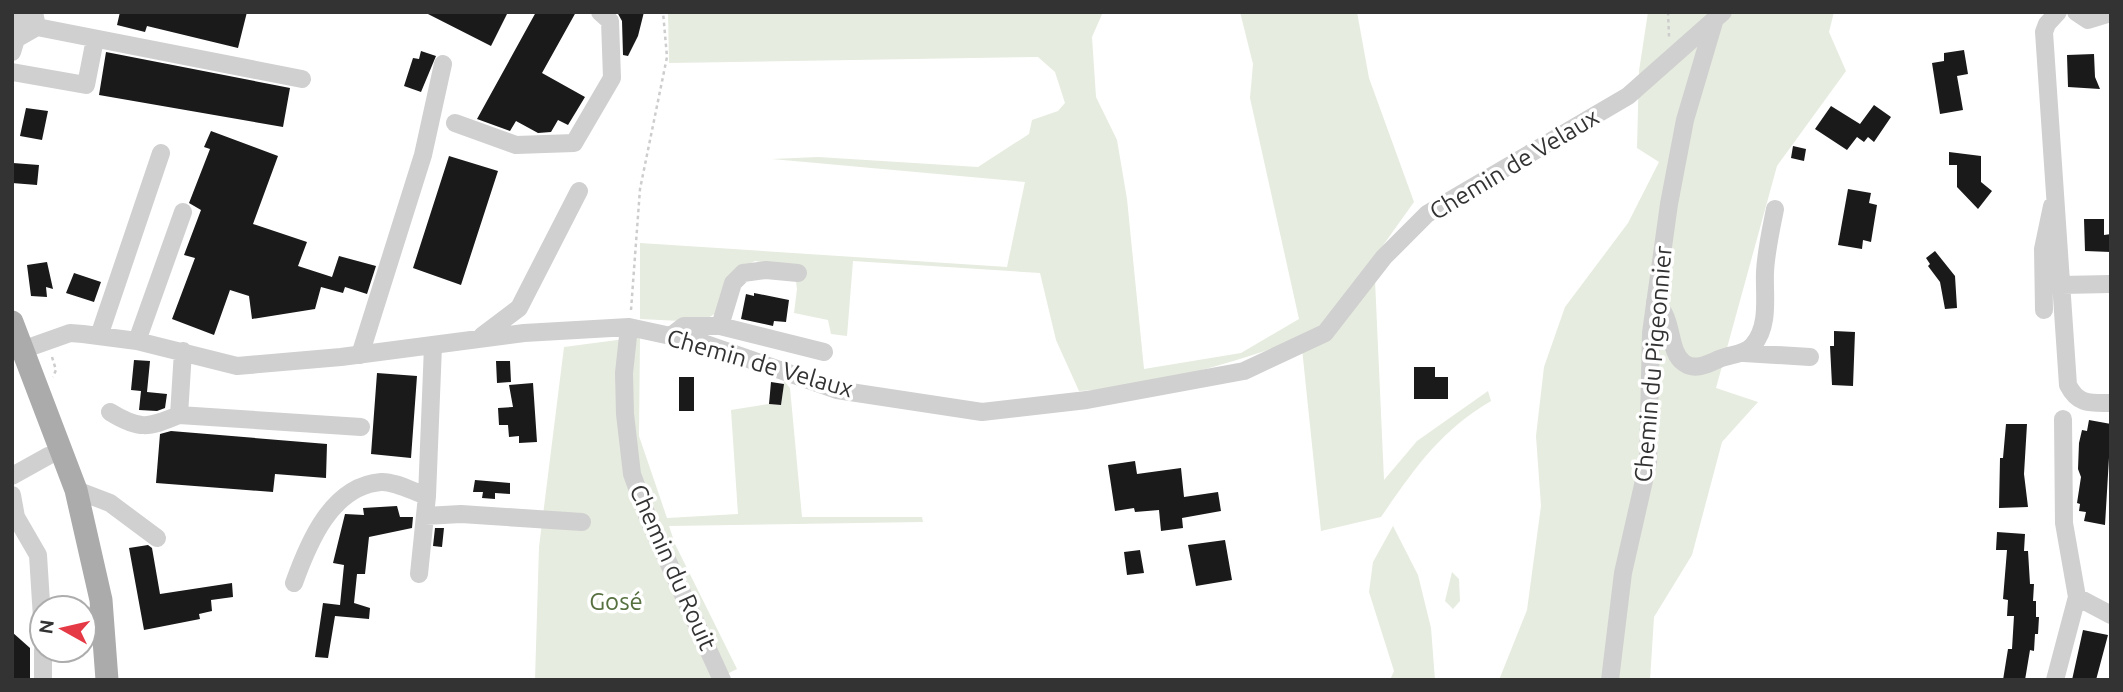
<svg xmlns="http://www.w3.org/2000/svg" width="2123" height="692" font-family="Ubuntu,sans-serif">
<style>
.green{fill:#e6ecdf}
.building{fill:#1a1a1a}
.lines{fill:none;stroke-linecap:round;stroke-linejoin:round}
.path{stroke:#cdcdcd;stroke-width:2.5;stroke-dasharray:3.5 3.5;stroke-linecap:butt}
.minor{stroke:#d0d0d0;stroke-width:18}
.major{stroke:#ababab;stroke-width:23}
.labels{text-anchor:middle;dominant-baseline:central;stroke-width:7;stroke-linejoin:round;paint-order:stroke}
.street-label{font-size:24px;fill:#333;stroke:#fff}
.park-label{font-size:24px;fill:#56703f;stroke:#fff}
</style>
<rect width="100%" height="100%" fill="#fff"/>
<!-- green -->
<path class="green" d="M668,12H1103L1092,37L1096,97L1117,140L1127,199L1144,369L1241,353L1299,319L1250,98L1253,64L1240,12H1357L1369,78L1414,202L1374,258L1384,480L1417,441L1488,391L1491,401C1439,432 1415,468 1381,517L1321,531L1301,339C1230,363 1155,387 1079,391L1056,340L1040,273L853,261L847,336L831,334L828,320L794,313L797,289L794,267L755,261L733,272L718,312L701,322L640,319V243L1007,267L1025,182L772,159L818,157L978,167L1029,134L1032,120L1058,111L1065,103L1055,72L1038,57L669,63Z
M1648,12H1834L1829,32L1846,71L1777,166L1716,388L1758,402L1722,442L1692,555L1654,617L1650,680H1499L1527,610L1541,506L1536,436L1544,367L1565,307L1628,223L1659,162L1637,148L1639,71Z
M640,337L639,436L667,518L738,514L731,410L769,404L781,405L784,381L790,388L802,517H922L923,522L669,526L675,544L737,669L715,680H535L539,547L564,347Z
M1393,526L1418,575L1431,628L1435,680H1390L1394,671L1369,592L1373,562Z
M1452,572L1459,579L1460,601L1453,609L1445,601Z"/>
<!-- building -->
<path class="building" d="M120,12H247L238,48L147,26L145,32L117,25Z
M424,12H508L491,46Z
M536,12H576L542,73L585,97L568,125L558,120L551,132L538,133L516,121L510,131L477,119Z
M617,12H644L638,36L628,56L623,55L622,21Z
M1964,50L1968,74L1957,76L1963,110L1940,114L1932,63L1944,61V53Z
M421,51L436,56L421,92L404,86L413,58L419,59Z
M106,52L290,88L283,127L99,95Z
M2094,54L2095,77L2100,89L2068,87L2067,55Z
M1874,105L1891,117L1874,142L1868,137L1864,142L1857,137L1847,150L1815,129L1831,106L1860,124Z
M26,108L48,111L42,140L20,136Z
M211,131L278,156L253,224L307,242L298,266L332,277L339,256L376,266L367,294L345,287L343,293L321,287L315,309L252,319L249,296L230,290L214,335L172,319L195,258L184,255L201,210L189,203L210,149L204,147Z
M1793,146L1806,149L1804,161L1791,158Z
M1949,152L1981,156V182L1992,191L1978,209L1957,187V165H1949Z
M449,156L498,171L461,285L413,268Z
M13,163L39,165L37,185L12,183Z
M1848,189L1871,193L1869,203L1877,205L1871,242L1863,240L1862,249L1838,245Z
M2084,219H2104V235L2111,234V252L2085,251Z
M1935,251L1955,276L1957,308L1945,309L1940,282L1928,266L1930,264L1926,258Z
M47,262L53,289L46,287L47,297L31,296L27,265Z
M74,273L101,282L94,302L66,293Z
M754,293L789,300L786,322L774,321L773,326L741,319L746,294L754,296Z
M1834,331L1855,332L1853,386L1832,385L1830,346H1834Z
M134,360L150,361L147,392L167,394L165,408L157,411L139,410L141,391L131,390Z
M496,361H510L511,382L497,383Z
M1414,367H1435V377H1448V399H1414Z
M377,373L417,376L411,458L371,454Z
M679,377H694V411H679Z
M771,382L784,384L781,405L769,404Z
M533,383L537,442L519,443V436L509,437L508,425H499L498,408L513,407L509,385Z
M2089,420L2111,424L2105,525L2084,521L2086,512L2079,511L2080,504L2077,503L2081,477L2078,469L2079,443L2082,430L2087,431Z
M2006,424H2027L2024,474L2028,507L1999,508L2000,458H2003Z
M171,431L327,444L326,478L275,474L273,492L156,483L160,434Z
M1135,461L1137,474L1181,468L1184,497L1218,492L1221,511L1182,518L1183,528L1161,531L1159,510L1135,512L1134,508L1115,511L1108,465Z
M475,480L510,483V494L495,493V499L482,498L483,492H473Z
M397,506L400,517H413L412,528L369,537L365,574H357L354,603L370,608L369,619L335,616L328,658L315,657L323,603L340,605L344,565L333,563L345,514L364,515L363,508Z
M435,528H444L442,547L433,546Z
M1997,532L2025,534L2024,551H2028L2030,584H2034L2033,601H2036V617H2039L2038,634H2035L2034,651L2030,650L2025,680H2003L2008,649H2012L2014,616H2007L2008,600L2003,599L2007,550H1996Z
M1225,540L1232,580L1196,586L1188,545Z
M148,545L152,548L160,594L232,583L233,597L211,600L212,611L199,614L200,619L144,630L129,548Z
M1140,550L1144,573L1127,575L1124,552Z
M2083,630L2108,635L2096,680H2072Z
M12,632L30,648V680H12Z"/>
<g class="lines">
<!-- path -->
<path class="path" d="M1668,12L1669,37
M631,310L640,189L667,57L663,12
M52,357L56,370L53,377"/>
<!-- minor -->
<path class="minor" d="M34,12L37,27L302,79
M2058,12L2047,24L2044,32L2068,385C2078,405 2090,403 2111,403
M2076,12L2088,20L2111,13
M12,23L29,12
M12,52L16,39L37,27
M12,72L86,85L95,39
M455,123L516,145L574,143L612,78L610,21L600,12
M2061,285L2111,284
M1655,302C1675,319 1667,351 1684,363C1695,371 1708,364 1719,359C1731,354 1745,355 1753,345C1770,326 1764,295 1765,272C1766,251 1771,230 1775,209
M2044,310L2043,249L2052,206
M720,326L824,352
M629,327L624,373L625,414L632,474L648,518L722,680
M99,336L161,153
M482,336L519,308L579,191
M671,336L684,326H720L733,283L743,273L766,270L798,273
M137,341L183,212
M22,350L70,333L83,334L137,341L237,366L341,357L524,333L629,327L703,343L837,390L982,412L1087,400L1244,371L1325,333L1384,257L1427,214L1628,96L1723,12
M183,351L179,415L361,427
M1744,353L1810,357
M360,355L423,155L443,64
M110,412C139,430 148,428 179,415
M12,476L48,456
M76,490L110,503L157,538
M12,495L16,517L38,555L42,618
M425,516L461,514L582,522
M419,574L427,496L433,346
M294,583C308,544 331,486 381,482C394,481 414,492 427,496
M2077,597L2111,615
M84,616L103,615
M43,650V680
M1610,680L1623,573L1648,463L1651,333L1669,204L1685,120L1714,22
M2055,680L2077,597L2064,523L2063,419"/>
<!-- major -->
<path class="major" d="M12,322L76,490L101,600L107,680"/>
</g>
<g class="labels">
<!-- street labels -->
<g class="street-label">
<text transform="translate(1514 164) rotate(-31)">Chemin de Velaux</text>
<text transform="translate(760 363) rotate(16)">Chemin de Velaux</text>
<text transform="translate(1653 364) rotate(-85)">Chemin du Pigeonnier</text>
<text transform="translate(673 567) rotate(66)">Chemin du Rouit</text>
</g>
<!-- park labels -->
<g class="park-label">
<text x="616" y="601">Gosé</text>
</g>
</g>
<!-- border -->
<rect width="2123" height="692" fill="none" stroke="#333333" stroke-width="28"/>
<!-- north arrow -->
<g transform="translate(63 629) rotate(278)"><circle r="33" fill="#ffffff" stroke="#adadad" stroke-width="2"/>
<path d="M0-5L12 26L0 18L-12 26Z" fill="#e63946"/>
<text y="-10" font-size="19" font-weight="bold" text-anchor="middle" fill="#333333">N</text>
</g>
</svg>
